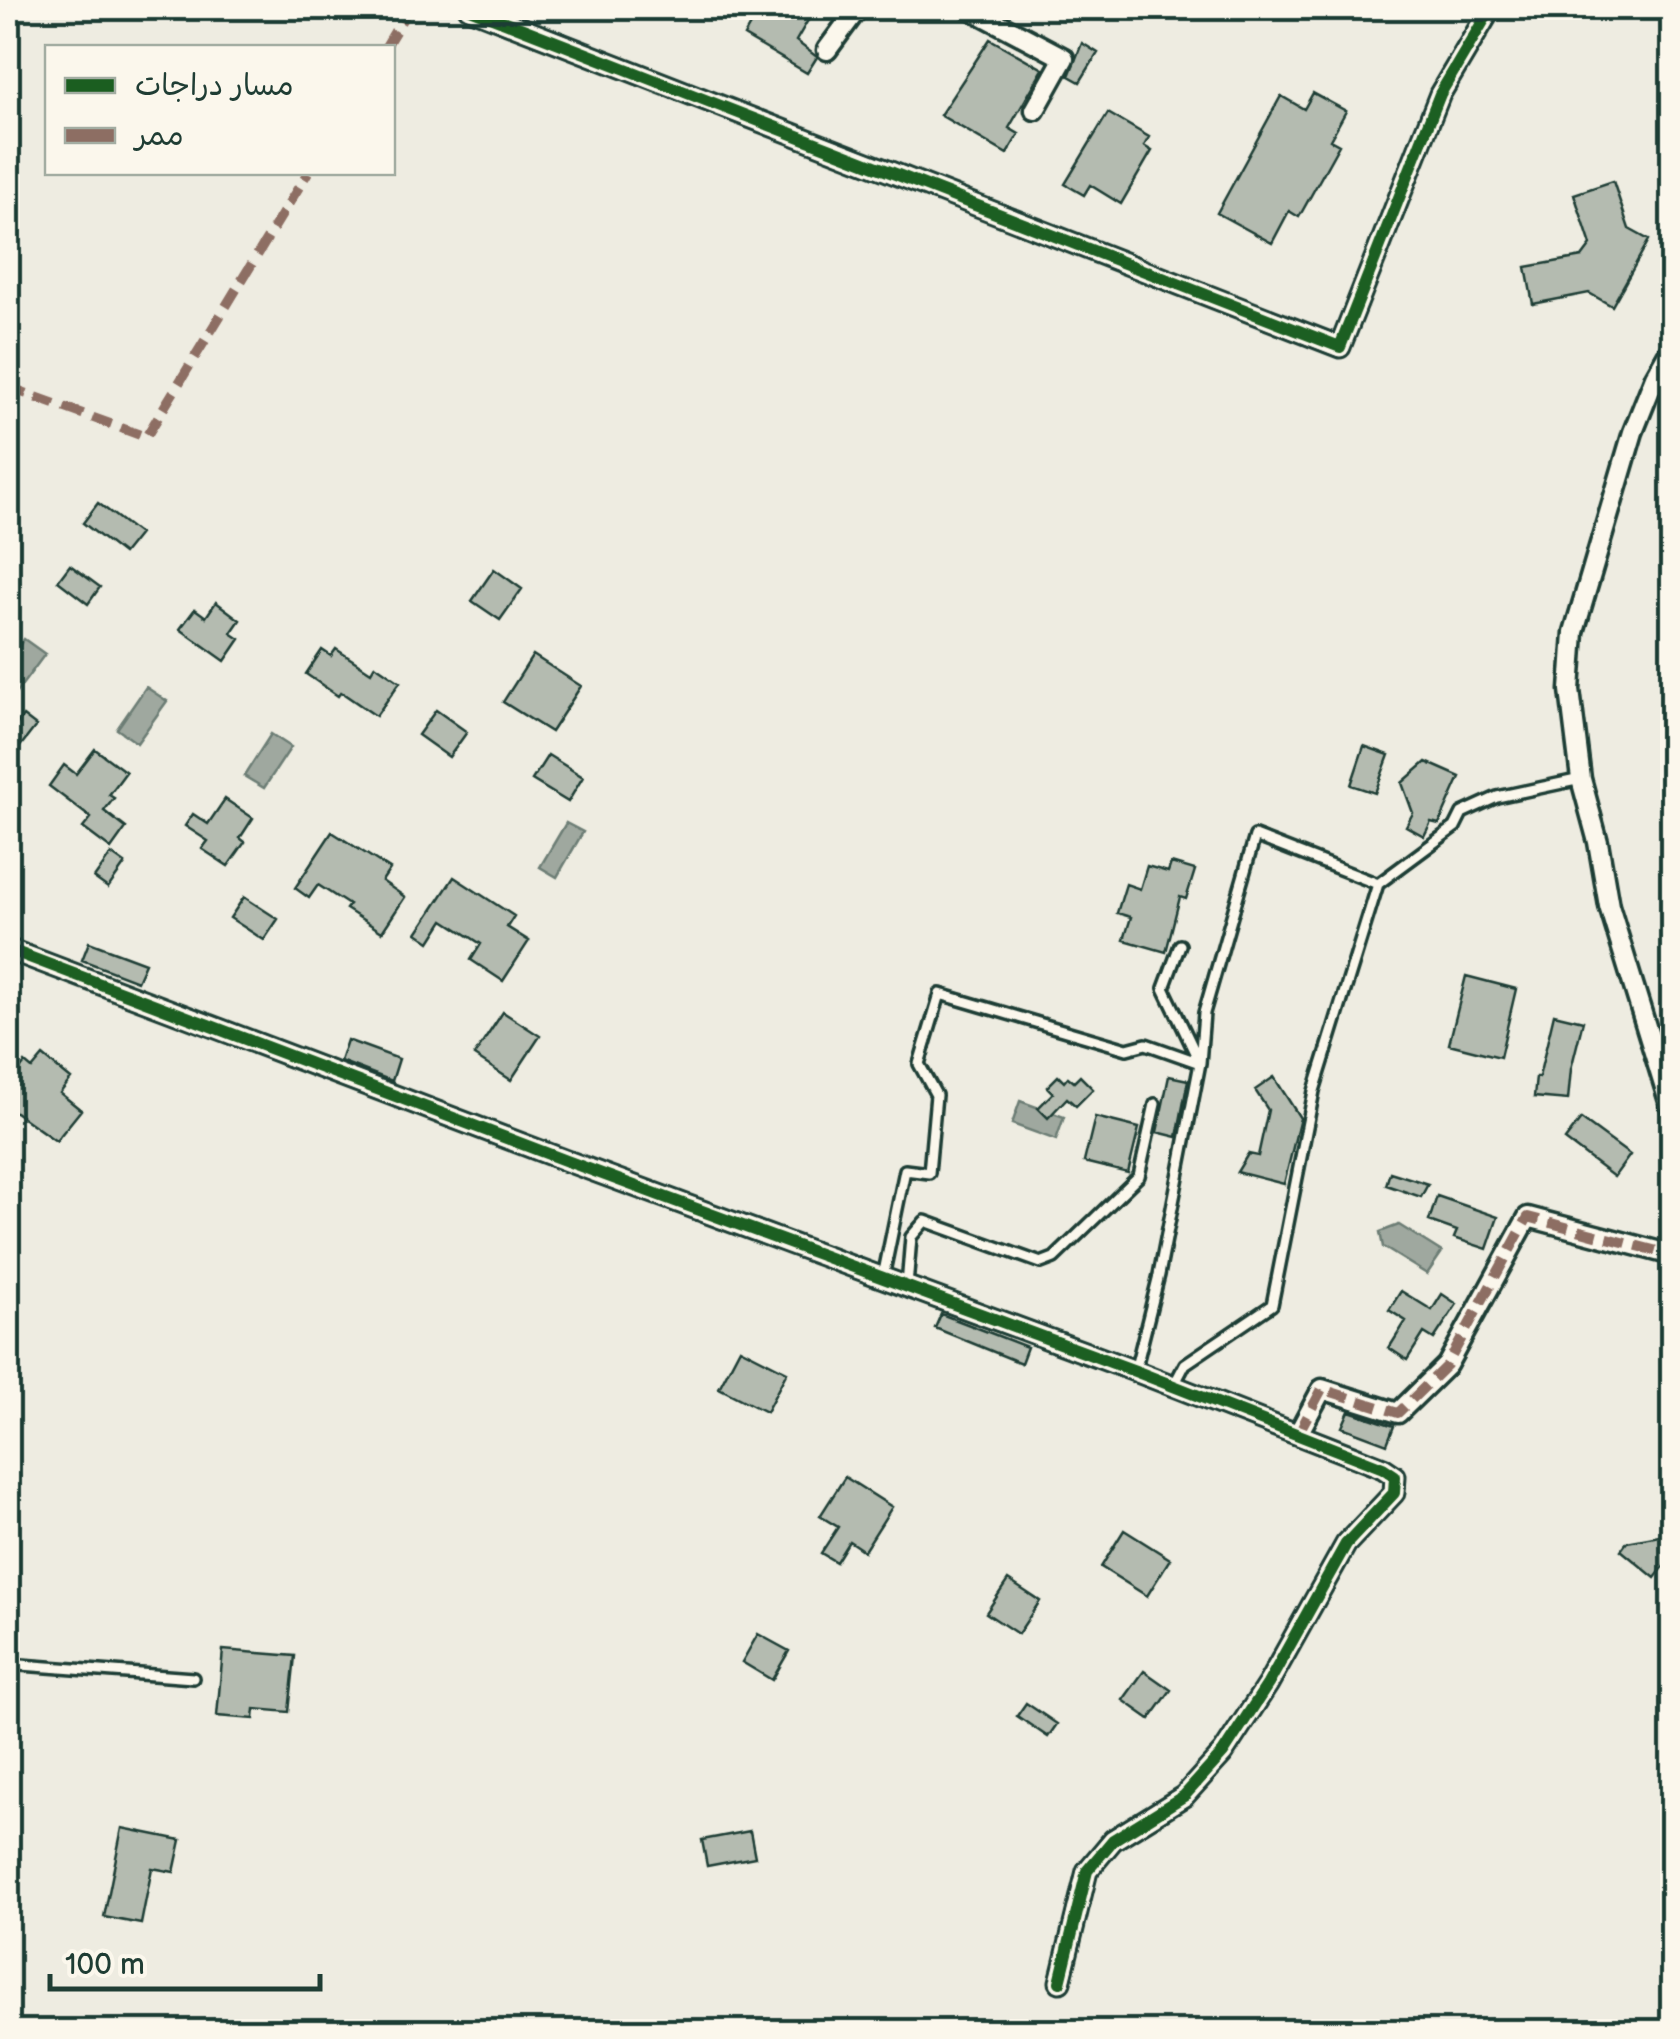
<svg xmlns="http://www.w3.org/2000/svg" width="1680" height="2039" font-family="'Balsamiq Sans','Playpen Sans Arabic',sans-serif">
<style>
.water{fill:#9fa89f;stroke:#6c7d74;stroke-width:2.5}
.building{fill:#b4bbb0;stroke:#1f3d34;stroke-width:2.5}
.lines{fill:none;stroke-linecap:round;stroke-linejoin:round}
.service-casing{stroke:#1f3d34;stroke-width:16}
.minor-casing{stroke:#1f3d34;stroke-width:25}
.service{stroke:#fbf7ec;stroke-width:9}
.minor{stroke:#fbf7ec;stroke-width:18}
.quiet{stroke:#8d6e63;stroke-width:10;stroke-dasharray:20 10;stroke-linecap:butt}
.cycleway-casing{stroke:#fbf7ec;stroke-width:19}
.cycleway{stroke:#1b5e20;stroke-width:12}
</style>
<rect width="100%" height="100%" fill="#eeece1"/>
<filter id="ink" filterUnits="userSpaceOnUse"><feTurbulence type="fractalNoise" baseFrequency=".01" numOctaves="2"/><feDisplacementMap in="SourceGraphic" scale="20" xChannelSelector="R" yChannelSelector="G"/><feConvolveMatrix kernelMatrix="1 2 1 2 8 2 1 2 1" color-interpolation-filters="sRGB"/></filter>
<g filter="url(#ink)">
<!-- water -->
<path class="water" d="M24,639L45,654L13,697L8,693V661Z
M146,687L167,701L137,743L117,729Z
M271,734L291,747L264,788L244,776Z
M566,823L583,832L557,877L540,867Z
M1020,1101L1064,1117L1056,1140L1012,1124Z
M1399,1225L1442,1252L1427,1274L1383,1247L1380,1232Z"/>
<!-- building -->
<path class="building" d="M760,8H815L796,41L817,57L807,73L744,36Z
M990,39L1043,69L1009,128L1019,134L1007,154L940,115Z
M1082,43L1098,53L1080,82L1069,76Z
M1313,93L1346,111L1330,140L1339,145L1299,217L1289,211L1272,243L1217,213L1281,96L1304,109Z
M1108,113L1149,137L1144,146L1152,151L1121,204L1090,185L1084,195L1065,184Z
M1613,181L1629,229L1649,240L1612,306L1589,293L1533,304L1526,267L1582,257L1591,245L1574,194Z
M98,503L139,534L123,554L83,523Z
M70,565L100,587L88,604L58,581Z
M494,569L522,589L500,620L472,601Z
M216,602L240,620L231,633L240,639L225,661L180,629L195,609L206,617Z
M336,649L371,672L375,665L400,682L376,716L341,692L338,696L306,674L322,650L331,656Z
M533,655L581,686L551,732L503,702Z
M436,710L467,732L449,757L418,735Z
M23,716L36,726L8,762V736Z
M1364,746L1389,755L1375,793L1351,785Z
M95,749L126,772L109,795L114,798L104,811L126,828L111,849L83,828L91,818L49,786L64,765L76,774Z
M548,755L583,777L568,802L532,780Z
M1426,762L1460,777L1439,824L1431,822L1424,836L1406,826L1413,813L1402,783Z
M225,799L253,818L240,838L245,842L228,866L202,849L208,841L185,826L193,814L208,824Z
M332,832L390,869L382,881L405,897L382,932L346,909L349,905L318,885L309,898L295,888Z
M111,854L125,864L108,888L94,878Z
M1171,863L1195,870L1186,899L1180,897L1166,952L1124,940L1131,917L1117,913L1126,884L1140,889L1147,866L1168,872Z
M454,877L514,916L507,927L529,941L503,981L471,960L481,944L444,920L430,942L417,933Z
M244,897L278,919L264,940L230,918Z
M89,942L145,963L137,981L82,960Z
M1466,976L1516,989L1500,1057L1449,1044Z
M503,1012L540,1036L511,1080L474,1056Z
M1554,1014L1583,1021L1571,1069L1568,1100L1534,1097L1536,1077H1539Z
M347,1040L399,1059L392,1081L340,1061Z
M43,1056L71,1079L60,1093L81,1110L56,1141L8,1107V1084L25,1063L32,1069Z
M1058,1076L1064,1082L1068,1077L1074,1082L1080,1076L1093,1089L1076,1106L1067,1098L1048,1118L1038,1108L1053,1093L1047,1087Z
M1169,1076L1188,1080L1177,1137L1157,1132Z
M1274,1077L1300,1118L1284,1184L1237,1172L1248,1154L1258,1156L1268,1110L1255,1090Z
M1095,1117L1139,1128L1128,1173L1084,1162Z
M1581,1119L1630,1155L1614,1177L1565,1140Z
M1390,1172L1428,1184L1421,1197L1386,1185Z
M1437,1196L1498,1217L1487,1249L1454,1238L1457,1231L1429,1221Z
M1401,1291L1432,1310L1442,1294L1457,1304L1434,1339L1424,1333L1407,1360L1389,1348L1406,1321L1389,1310Z
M941,1314L1027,1347L1021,1363L935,1328Z
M740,1348L787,1372L766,1412L719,1388Z
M1349,1411L1394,1426L1387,1444L1342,1427Z
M845,1477L892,1507L864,1551L849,1541L836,1562L821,1553L838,1527L820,1516Z
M1124,1530L1170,1559L1147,1596L1101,1567Z
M1665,1535L1669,1560L1655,1578L1621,1550L1627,1542Z
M1008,1580L1040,1601L1018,1634L986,1613Z
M758,1634L789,1651L772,1680L742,1662Z
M223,1650L295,1656L289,1712L255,1709L254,1719L217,1716Z
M1144,1671L1171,1690L1150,1719L1123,1700Z
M1026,1703L1057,1724L1048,1737L1017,1716Z
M122,1828L181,1840L174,1872L152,1868L141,1924L104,1917Z
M750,1831L755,1857L707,1866L702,1840Z"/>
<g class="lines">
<defs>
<path id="service" d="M1378,884L1455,827L1462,813L1497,797L1581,779
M883,1277L905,1170L929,1173L936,1095L919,1064L940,994L1127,1049L1146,1044L1200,1063L1204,1013L1255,836L1378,884L1314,1091L1272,1305L1185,1364L1174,1385
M907,1286L911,1237L925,1221L1041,1263L1054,1258L1139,1176L1155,1104
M1135,1371L1159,1275L1200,1063L1164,988L1180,945
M8,1664L193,1678"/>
<path id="minor" d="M469,8L1340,347L1440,94L1491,8
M969,8L1064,58L1035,110
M827,50L858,8
M1655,377L1672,347
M1672,383L1655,377L1633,432L1574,632L1570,690L1581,779L1598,842L1609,906L1672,1111
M8,949L567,1161L1135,1371L1383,1468L1395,1476L1394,1493L1346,1544L1268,1684L1223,1753L1184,1796L1113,1840L1087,1871L1060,1982
M1298,1434L1322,1389L1398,1413L1447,1365L1528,1217L1672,1255"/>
</defs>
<!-- service casing -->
<use href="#service" class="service-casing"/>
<!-- minor casing -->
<use href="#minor" class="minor-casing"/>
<!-- service -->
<use href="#service" class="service"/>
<!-- minor -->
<use href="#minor" class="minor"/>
<!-- quiet -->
<path class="quiet" d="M385,48L409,8
M8,387L146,437L308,172
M1298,1434L1322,1389L1398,1413L1447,1365L1528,1217L1672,1255"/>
<defs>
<path id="cycleway" d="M469,8L1340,347L1440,94L1491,8
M8,949L567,1161L1135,1371L1383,1468L1395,1476L1394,1493L1346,1544L1268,1684L1223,1753L1184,1796L1113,1840L1087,1871L1060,1982"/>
</defs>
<!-- cycleway casing -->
<use href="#cycleway" class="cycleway-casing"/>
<!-- cycleway -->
<use href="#cycleway" class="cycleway"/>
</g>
</g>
<!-- margin -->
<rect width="1680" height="2039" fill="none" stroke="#fbf7ec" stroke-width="40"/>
<rect x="20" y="20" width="1640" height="1999" fill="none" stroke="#1f3d34" stroke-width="4" filter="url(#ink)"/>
<!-- legend -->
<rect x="45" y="45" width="350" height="130" fill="#fbf7ec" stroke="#a3ada2" stroke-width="2.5"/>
<rect x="65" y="78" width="50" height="15" fill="#1b5e20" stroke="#a3ada2" stroke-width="2.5"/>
<text x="135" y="95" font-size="30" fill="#1f3d34">مسار دراجات</text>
<rect x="65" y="128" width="50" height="15" fill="#8d6e63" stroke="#a3ada2" stroke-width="2.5"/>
<text x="135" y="145" font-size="30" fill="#1f3d34">ممر</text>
<!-- scale -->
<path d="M50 1974v15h270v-15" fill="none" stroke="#1f3d34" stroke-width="5"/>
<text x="65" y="1974" font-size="30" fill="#1f3d34" stroke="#fbf7ec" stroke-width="8" paint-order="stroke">100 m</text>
</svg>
